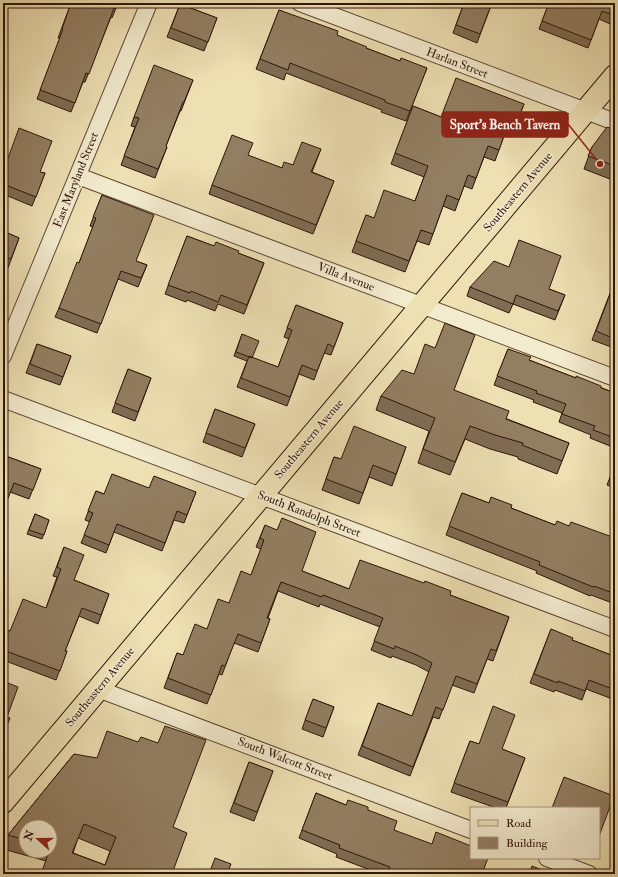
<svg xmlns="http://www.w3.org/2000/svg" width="618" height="877" font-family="'IM FELL Double Pica',serif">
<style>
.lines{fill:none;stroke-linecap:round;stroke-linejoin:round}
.minor-casing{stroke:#5f4734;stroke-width:18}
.primary-casing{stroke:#301409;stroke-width:24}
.minor{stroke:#f3ebce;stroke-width:16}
.primary{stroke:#ede0b3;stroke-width:22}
.wall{fill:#7e6c53;stroke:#301409;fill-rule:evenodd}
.building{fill:#927e61;stroke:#301409;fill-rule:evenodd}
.labels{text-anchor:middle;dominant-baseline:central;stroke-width:3;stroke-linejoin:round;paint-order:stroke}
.street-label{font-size:12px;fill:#301409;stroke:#f3ebce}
.leader{fill:none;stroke:#8f2418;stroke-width:1.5}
.callout-dot{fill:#8f2418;stroke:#f3ebce;stroke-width:1.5}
.callout{fill:#8f2418;stroke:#8f2418;stroke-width:1.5}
.callout-label{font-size:13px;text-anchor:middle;font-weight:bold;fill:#fff}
</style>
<rect width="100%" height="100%" fill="#ede0b3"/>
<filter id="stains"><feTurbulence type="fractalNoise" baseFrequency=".005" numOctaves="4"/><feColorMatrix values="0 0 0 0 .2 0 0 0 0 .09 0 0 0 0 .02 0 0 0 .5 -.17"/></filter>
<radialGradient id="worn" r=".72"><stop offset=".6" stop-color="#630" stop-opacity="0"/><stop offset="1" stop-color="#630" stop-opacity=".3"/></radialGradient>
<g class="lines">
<defs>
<path id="minor" d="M300,3L615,122
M78,176L615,378
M3,356L149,3
M3,399L615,629
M98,689L471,830
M547,858L589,874"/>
<path id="primary" d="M3,802C207,560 411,318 615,76"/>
</defs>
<!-- minor casing -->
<use href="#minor" class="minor-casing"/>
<!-- primary casing -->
<use href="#primary" class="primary-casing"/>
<!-- minor -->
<use href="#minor" class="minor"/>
<!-- primary -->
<use href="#primary" class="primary"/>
</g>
<!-- wall -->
<path class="wall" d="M71,3H118L112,18L111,17L85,82H83L71,112L37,99L60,38H58Z
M464,3H492L477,43L453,33Z
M549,3L615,10L610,24L599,19L588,48L539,29Z
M180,4L217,18L204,51L167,37Z
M279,10L366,48L400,61L427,68L406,121L381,112L382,110L286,73L284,80L256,69Z
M193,80L181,111H180L166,146L167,147L155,178L121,165L135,127L131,126L134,117Z
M524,104L512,135L505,133L495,161L484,157L472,189L464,186L455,211L443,206L429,245L417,241L405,272L352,252L366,215L374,218L415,201L424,177L391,164L413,106L441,117Z
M615,130V181L584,169L592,147Z
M321,149L312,172L334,181L313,234L209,194L212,185L248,156L282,168L293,165Z
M3,172L45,173L32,206L3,194Z
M102,195L136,261L147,265L138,287L118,279L97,333L55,317L79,263L93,227L90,226Z
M3,231L19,238L8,268L3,266Z
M187,236L214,246L238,253L264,263L244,314L218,304L215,311L187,300L186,302L165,294Z
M615,276V347H614V348L592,340L614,283H613Z
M470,287L549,289L565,295L555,320L513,304L509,313L467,296Z
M296,305L343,323L331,355L324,353L314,380L299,374L287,406L237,387L247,361L234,356L242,334L252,358L278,367L289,339L284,337Z
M37,344L71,356L60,385L26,373Z
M508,349L529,360L615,393V448L590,438L591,435L559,422L562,413L533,402L534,400L494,385Z
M128,369L151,378L135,421L112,412Z
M454,390L507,419L569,443L557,474L518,459V457L490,449L465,439L450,475L418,463L429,431L376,410L381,396Z
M215,409L255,424L242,457L203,442Z
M406,447L392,486L369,477L359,504L322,490L334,457L341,459Z
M3,455L41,469L29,499L10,492Z
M615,464V488L607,485Z
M149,488L196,492L184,523L174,520L162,551L114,532L106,553L81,543L90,522L85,520L96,491L104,494Z
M462,493L489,503L511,508L555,525L569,526L615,538V604L591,595L590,596L536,573L537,571L446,535Z
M35,514L49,520L42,539L27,534Z
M265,525L302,571L349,589L450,595L509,617L493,661L487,659L474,693L452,685L439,719L433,717L410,776L358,755L378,703L412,716L429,672L416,665L392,656L391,658L371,650L380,627L320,604L319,607L278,591L268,618L270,619L258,652L234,643L222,675L219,674L207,704L164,688L177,653L183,655L207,629L229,603L251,575L261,549L256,547Z
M64,547L74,580L109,594L98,624L79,616L65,651H67L56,680L3,660V629L10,631L46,608L57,577L53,576Z
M551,629L572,640L611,655L615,646V700L586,689L582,700L555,690L554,692L530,683Z
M313,699L334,707L323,737L302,729Z
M470,741L479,744L502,749L525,758L506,808H496L451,792Z
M74,754L173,827V871L46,861L3,849L8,835ZM26,827H50V851H26ZM78,838L110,851L105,865L73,853Z
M249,762L273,771L254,821L230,812Z
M316,793L346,805L368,810L394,830L482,874H381L336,857L337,854L299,838Z"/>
<!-- building -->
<path class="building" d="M71,3H118L115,9L114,8L89,74L86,73L75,103L40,90L63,29H62Z
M464,3H492L480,34L456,25Z
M549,3H615V10L613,15L602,11L591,40L542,21Z
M180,4L217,18L208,42L171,28Z
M279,10L338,31L337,35L367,47L366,48L400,61L401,58L427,68L410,111L385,102V100L290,63L288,70L260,59Z
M154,65L193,80L184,102H183L166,146L167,147L158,169L124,156L139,118L134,117Z
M456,78L524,104L516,124L509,122L499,150L488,146L476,178L468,175L459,200L447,195L433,234L421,230L409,261L356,241L366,215L374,218L384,190L415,201L428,166L395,153L413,106L441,117Z
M607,127L615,130V166L588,156L592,147Z
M19,128L52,141L40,172L45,173L36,197L3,184V172Z
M232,135L253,143L248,155L282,168L284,162L293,165L302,142L321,149L311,172L334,181L316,225L212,185Z
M102,195L154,215L136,261L147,265L141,278L121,271L101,324L59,308L77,262L79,263L96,218L93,217Z
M3,231L19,238L11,259L3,256Z
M187,236L214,246L216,242L239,251L238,253L264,263L247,305L221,295L218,302L191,291L190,293L168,285Z
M519,240L561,256L549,289L565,295L558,311L516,295L513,304L470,287L494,261L509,267Z
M615,281V339L596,331Z
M296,305L343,323L334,347L328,344L317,371L302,365L290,397L241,378L249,356L278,367L292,330L287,328Z
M445,323L475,335L454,390L509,411L506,419L569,443L562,461L522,445L523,443L495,435L470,426L455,462L423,449L435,418L381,396L402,370L414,374L425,344L435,348Z
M242,334L259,341L252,358L236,352Z
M37,344L71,356L63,377L30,364Z
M508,349L531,357L529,360L576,378V376L601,386V388L615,393V438L593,430L595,426L562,414L566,404L536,393L537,391L497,376Z
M128,369L151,378L138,412L115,403Z
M215,409L255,424L245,448L206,433Z
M354,426L406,447L396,474L373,465L363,493L326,479L334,457L341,459Z
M3,455L41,469L33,490L14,483L3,511Z
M615,464V478L610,476Z
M112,474L149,488L154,476L196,492L187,515L177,511L165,543L117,524L109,545L84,535L93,513L88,511L96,491L104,494Z
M462,493L489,503L491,497L512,505L511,508L555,525L557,521L569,526L571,522L615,538V594L594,586L593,587L539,565L540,562L449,526Z
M35,514L49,520L44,535L29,530Z
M282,518L316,532L302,571L349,589L360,560L424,583L425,581L451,591L450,595L509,617L496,651L491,649L477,684L456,676L443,710L436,707L413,767L362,746L378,703L412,716L432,663L419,656L395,646L394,649L374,641L383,618L323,595L322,597L281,582L267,618L270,619L261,643L238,634L225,666L222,665L211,695L168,678L177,653L183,655L195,624L207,629L218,599L229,603L241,571L251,575L264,540L260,538L265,525L277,530Z
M3,519L8,521L3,535Z
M64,547L84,555L74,580L109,594L101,615L82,608L65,651H67L60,671L3,650V651V629L10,631L23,599L46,608L61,569L57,567Z
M551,629L573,638L572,640L611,655L614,646H615V690L589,680L585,691L558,681V683L534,674Z
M3,681L18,687L7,717L10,718L3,736Z
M313,699L334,707L326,728L305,720Z
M493,706L515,715L502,749L525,758L508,802L454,783L470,741L479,744Z
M165,726L206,740L173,827L187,833L173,871L181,874H41L51,846H50V827H26V840L8,835L74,754L97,758L107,731L138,742L141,737L158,743ZM84,824L116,837L105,865L72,853Z
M249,762L273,771L257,812L234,803Z
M564,777L614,796L599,836V808H552Z
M316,793L346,805L348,800L368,807V810L397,821L394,830L432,844L436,832L471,846V858H488L482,874H419L417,873V874H387L390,867L339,848L340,845L302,830Z
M215,858L231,864L227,874H209Z
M532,866L552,874H529Z"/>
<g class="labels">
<!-- street labels -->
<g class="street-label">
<text transform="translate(457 63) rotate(21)">Harlan Street</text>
<text transform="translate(76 180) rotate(-68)">East Maryland Street</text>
<text transform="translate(518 192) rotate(-50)">Southeastern Avenue</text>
<text transform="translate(346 277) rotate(21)">Villa Avenue</text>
<text transform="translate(309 439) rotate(-50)">Southeastern Avenue</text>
<text transform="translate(309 514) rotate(21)">South Randolph Street</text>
<text transform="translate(100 687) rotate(-50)">Southeastern Avenue</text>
<text transform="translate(285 759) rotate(21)">South Walcott Street</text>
</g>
</g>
<!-- callouts -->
<path class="leader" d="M600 164L568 124"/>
<circle class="callout-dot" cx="600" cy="164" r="4"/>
<rect class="callout" x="442" y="112" width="126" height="25" rx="4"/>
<g class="callout-label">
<text x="505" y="129">Sport's Bench Tavern</text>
</g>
<!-- margin -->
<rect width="618" height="877" fill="none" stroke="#ede0b3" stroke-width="16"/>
<rect x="4" y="4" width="610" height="869" fill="none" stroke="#301409" stroke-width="2"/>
<rect x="8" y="8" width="602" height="861" fill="none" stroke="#301409"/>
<!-- legend -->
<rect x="470" y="807" width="130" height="52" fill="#f3ebce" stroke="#a5957f"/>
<rect x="478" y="820" width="20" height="6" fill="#ede0b3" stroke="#a5957f"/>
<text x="506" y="827" font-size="12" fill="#301409">Road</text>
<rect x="478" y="837" width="20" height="12" fill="#927e61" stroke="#a5957f"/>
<text x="506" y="847" font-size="12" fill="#301409">Building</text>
<!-- north arrow -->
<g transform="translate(38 839) rotate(291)"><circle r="19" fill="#f3ebce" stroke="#a5957f"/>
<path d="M0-3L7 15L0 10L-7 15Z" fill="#8f2418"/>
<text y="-6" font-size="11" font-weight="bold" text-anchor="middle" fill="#301409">N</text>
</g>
<rect width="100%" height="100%" filter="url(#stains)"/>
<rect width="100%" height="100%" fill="url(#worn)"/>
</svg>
